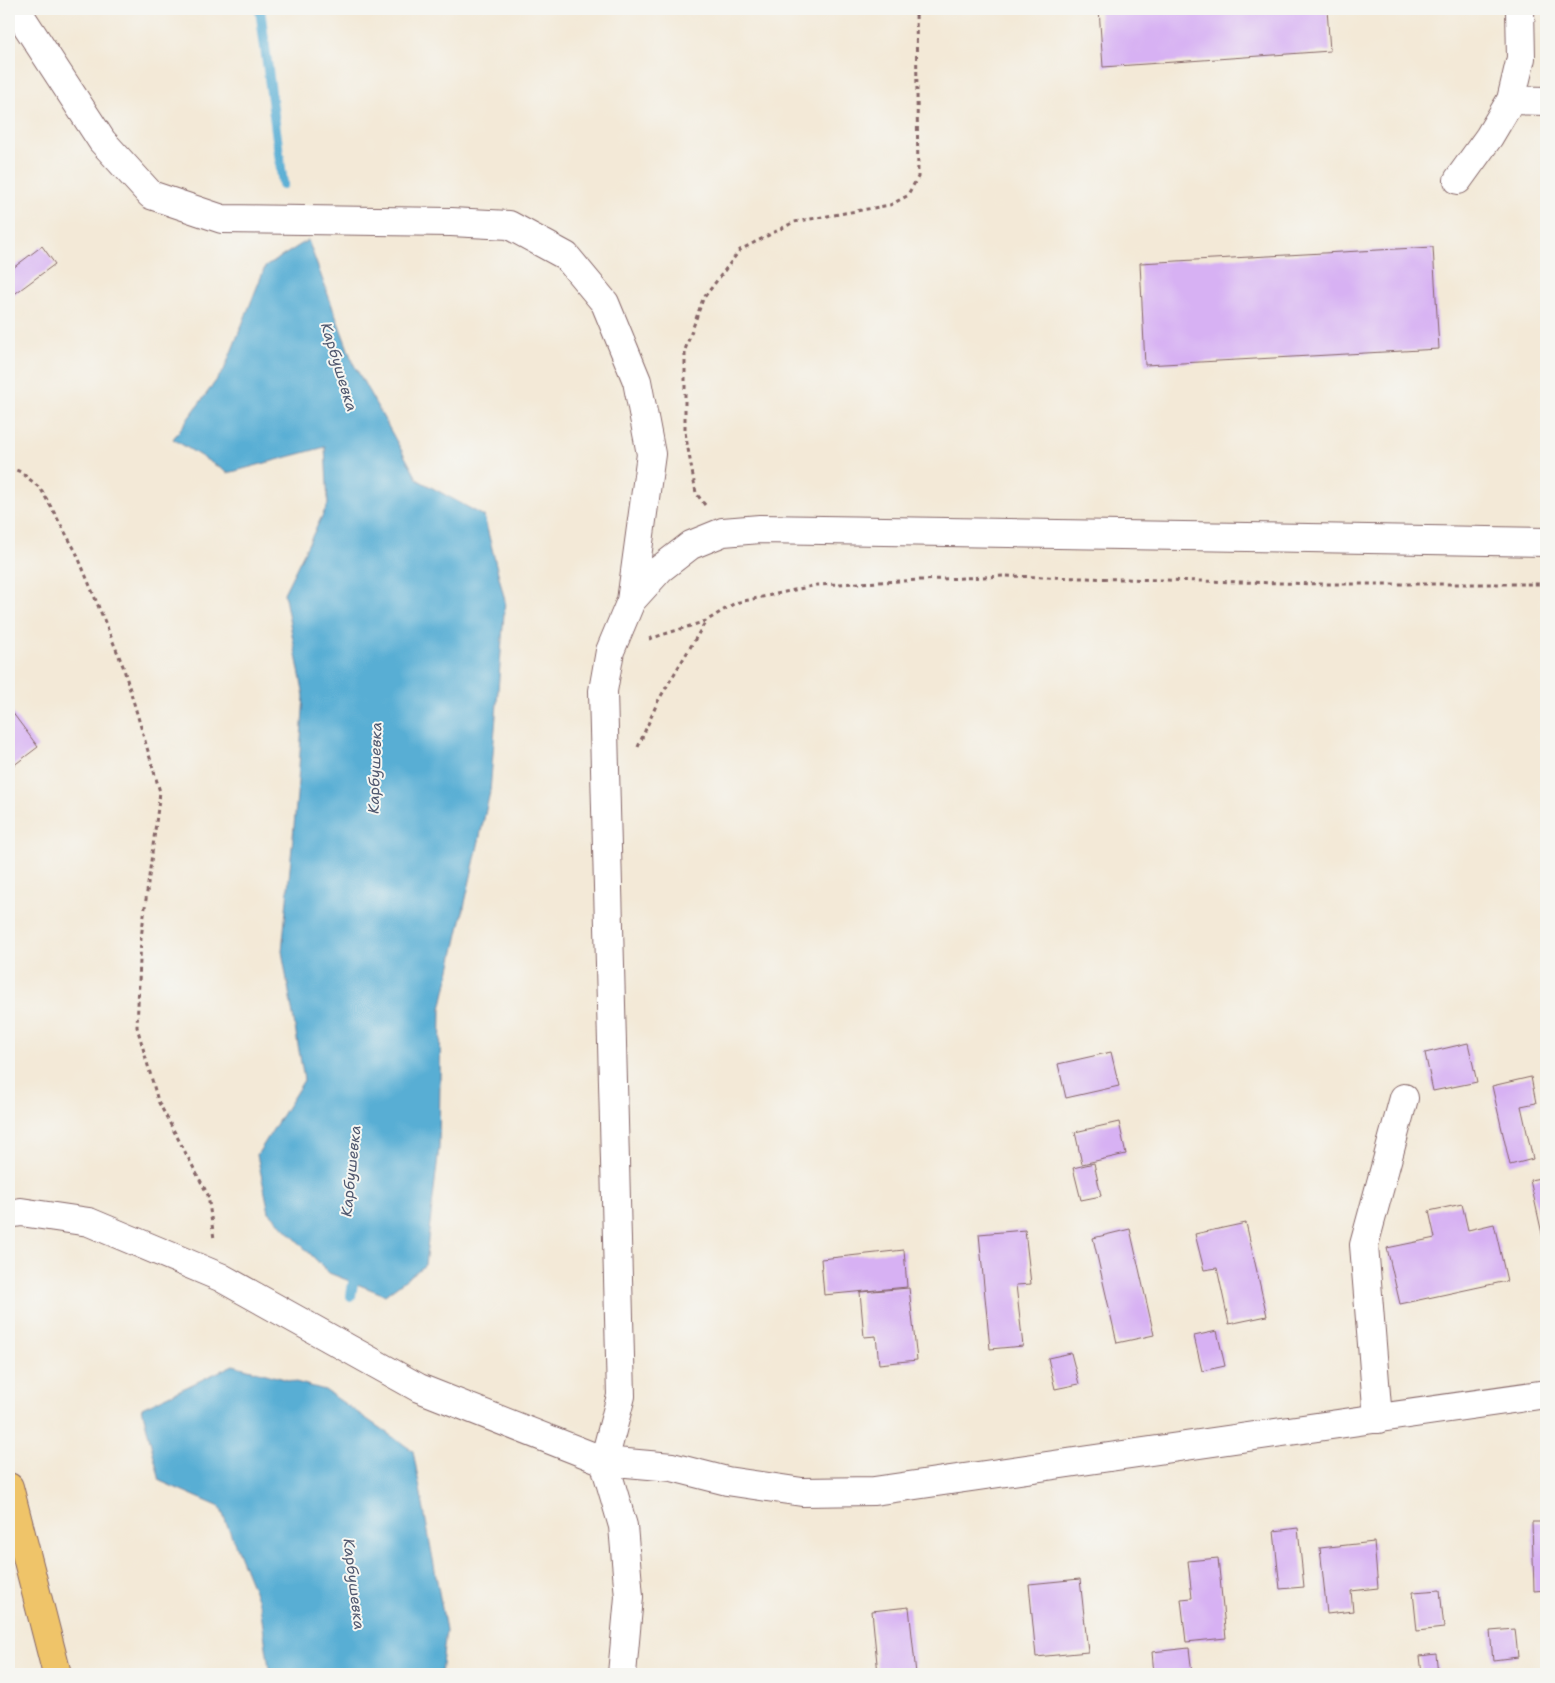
<svg xmlns="http://www.w3.org/2000/svg" width="1555" height="1683" font-family="'Shantell Sans',sans-serif">
<style>
.water{fill:#58aed4;stroke:#516680}
.lines{fill:none;stroke-linecap:round;stroke-linejoin:round}
.stream{stroke:#58aed4;stroke-width:10}
.building{fill:#d7b1f3}
.minor-casing{stroke:#856667;stroke-width:30}
.major-casing{stroke:#856667;stroke-width:30}
.path{stroke:#856667;stroke-width:3;stroke-dasharray:4 4;stroke-linecap:butt}
.minor{stroke:#fff;stroke-width:28}
.major{stroke:#efc469;stroke-width:28}
.labels{text-anchor:middle;dominant-baseline:central;stroke-width:4;stroke-linejoin:round;paint-order:stroke}
.water-label{font-size:15px;font-style:italic;fill:#50586f;stroke:#f6f6f2}
</style>
<rect width="100%" height="100%" fill="#f6f6f2"/>
<filter id="ink" filterUnits="userSpaceOnUse"><feTurbulence type="fractalNoise" baseFrequency=".02" numOctaves="2"/><feDisplacementMap in="SourceGraphic" scale="10" xChannelSelector="R" yChannelSelector="G"/><feConvolveMatrix kernelMatrix="1 2 1 2 8 2 1 2 1" color-interpolation-filters="sRGB"/></filter>
<filter id="wash" filterUnits="userSpaceOnUse"><feTurbulence type="fractalNoise" baseFrequency=".0096" numOctaves="4" result="noise"/><feDisplacementMap in="SourceGraphic" scale="20" xChannelSelector="R" yChannelSelector="G"/><feGaussianBlur stdDeviation="1.12" result="paint"/><feColorMatrix in="noise" values="0 0 0 0 0 0 0 0 0 0 0 0 0 0 0 0 0 1.4 0 .05"/><feComposite in="paint" operator="in"/></filter>
<g filter="url(#wash)">
<rect width="100%" height="100%" fill="#f3e9d7"/>
<!-- water -->
<path class="water" d="M308,240L353,363L418,480L484,516L505,601L490,792L441,1009L439,1148L425,1265L385,1295L329,1273L269,1212L257,1155L304,1080L282,951L297,795L304,696L284,593L328,504L325,447L228,473L173,439L224,370L265,267Z
M233,1365L325,1390L413,1451L446,1630L441,1674H270L260,1606L220,1507L160,1481L142,1408Z"/>
<g class="lines">
<!-- stream -->
<path class="stream" d="M260,9L283,184
M351,1296L355,1270"/>
</g>
<g id="blocks">
<!-- building -->
<path class="building" d="M1099,9H1327L1330,51L1103,67Z
M42,246L55,264L9,298V271Z
M1433,247L1439,349L1145,365L1140,263Z
M9,708L38,747L9,769Z
M1468,1043L1477,1082L1433,1091L1425,1053Z
M1111,1052L1119,1086L1066,1098L1058,1064Z
M1531,1077L1536,1103L1521,1106L1533,1159L1510,1165L1492,1086Z
M1119,1122L1126,1154L1082,1164L1075,1132Z
M1094,1163L1101,1196L1081,1200L1073,1168Z
M1546,1177V1247H1545L1530,1180Z
M1462,1204L1468,1230L1494,1224L1507,1281L1400,1304L1387,1248L1435,1238L1429,1211Z
M1246,1223L1267,1316L1229,1324L1217,1268L1204,1270L1195,1234Z
M1130,1229L1154,1335L1117,1343L1093,1238Z
M1025,1230L1031,1284L1016,1285L1023,1346L990,1349L979,1234Z
M904,1250L907,1287L824,1295L821,1259Z
M909,1288L917,1360L879,1364L876,1336L864,1337L860,1292Z
M1217,1331L1225,1366L1202,1371L1194,1336Z
M1071,1353L1079,1384L1055,1389L1048,1358Z
M1532,1522H1546V1590L1534,1591Z
M1298,1528L1304,1587L1280,1589L1274,1531Z
M1374,1542L1378,1588L1351,1591L1353,1611L1327,1614L1320,1548Z
M1218,1558L1226,1638L1186,1642L1181,1599L1192,1598L1188,1561Z
M1080,1579L1088,1652L1036,1657L1029,1584Z
M1440,1590L1444,1628L1417,1631L1413,1592Z
M909,1607L916,1674H878L872,1611Z
M1515,1629L1518,1657L1493,1660L1490,1631Z
M1189,1648L1192,1674H1154L1152,1652Z
M1436,1654L1438,1674H1422L1420,1656Z"/>
</g>
</g>
<g filter="url(#ink)">
<use href="#blocks" fill-opacity="0" stroke="#856667" stroke-width="1"/>
<g class="lines">
<defs>
<path id="minor" d="M16,9L102,141L151,195L222,219L451,222L509,225L566,256L605,303L637,381L651,454L631,601
M1511,100L1546,101
M1458,180L1489,137L1511,100L1521,58L1520,9
M9,1214L21,1212L89,1222L220,1277L419,1388L604,1461L672,1467L727,1481L802,1492L874,1491L1546,1394
M1378,1419L1364,1245L1404,1098
M622,1674L629,1597L623,1526L604,1461L621,1396L603,691L610,651L631,601L660,569L691,545L723,532L760,529L1546,542"/>
<path id="major" d="M9,1487L57,1674"/>
</defs>
<!-- minor casing -->
<use href="#minor" class="minor-casing"/>
<!-- major casing -->
<use href="#major" class="major-casing"/>
<!-- path -->
<path class="path" d="M9,467L21,472L41,489L76,552L123,666L160,792L141,938L137,1027L158,1101L208,1195L214,1239
M705,505L696,493L685,432V350L703,299L740,250L794,222L890,205L907,196L918,177L916,9
M649,639L706,621L735,603L817,585L1005,576L1320,584H1546
M638,747L658,701L706,621"/>
<!-- minor -->
<use href="#minor" class="minor"/>
<!-- major -->
<use href="#major" class="major"/>
</g>
</g>
<g class="labels">
<!-- water labels -->
<g class="water-label">
<text transform="translate(339 367) rotate(73)">Карбушевка</text>
<text transform="translate(375 768) rotate(-88)">Карбушевка</text>
<text transform="translate(351 1171) rotate(-84)">Карбушевка</text>
<text transform="translate(354 1584) rotate(83)">Карбушевка</text>
</g>
</g>
<!-- margin -->
<rect width="1555" height="1683" fill="none" stroke="#f6f6f2" stroke-width="30"/>
</svg>
